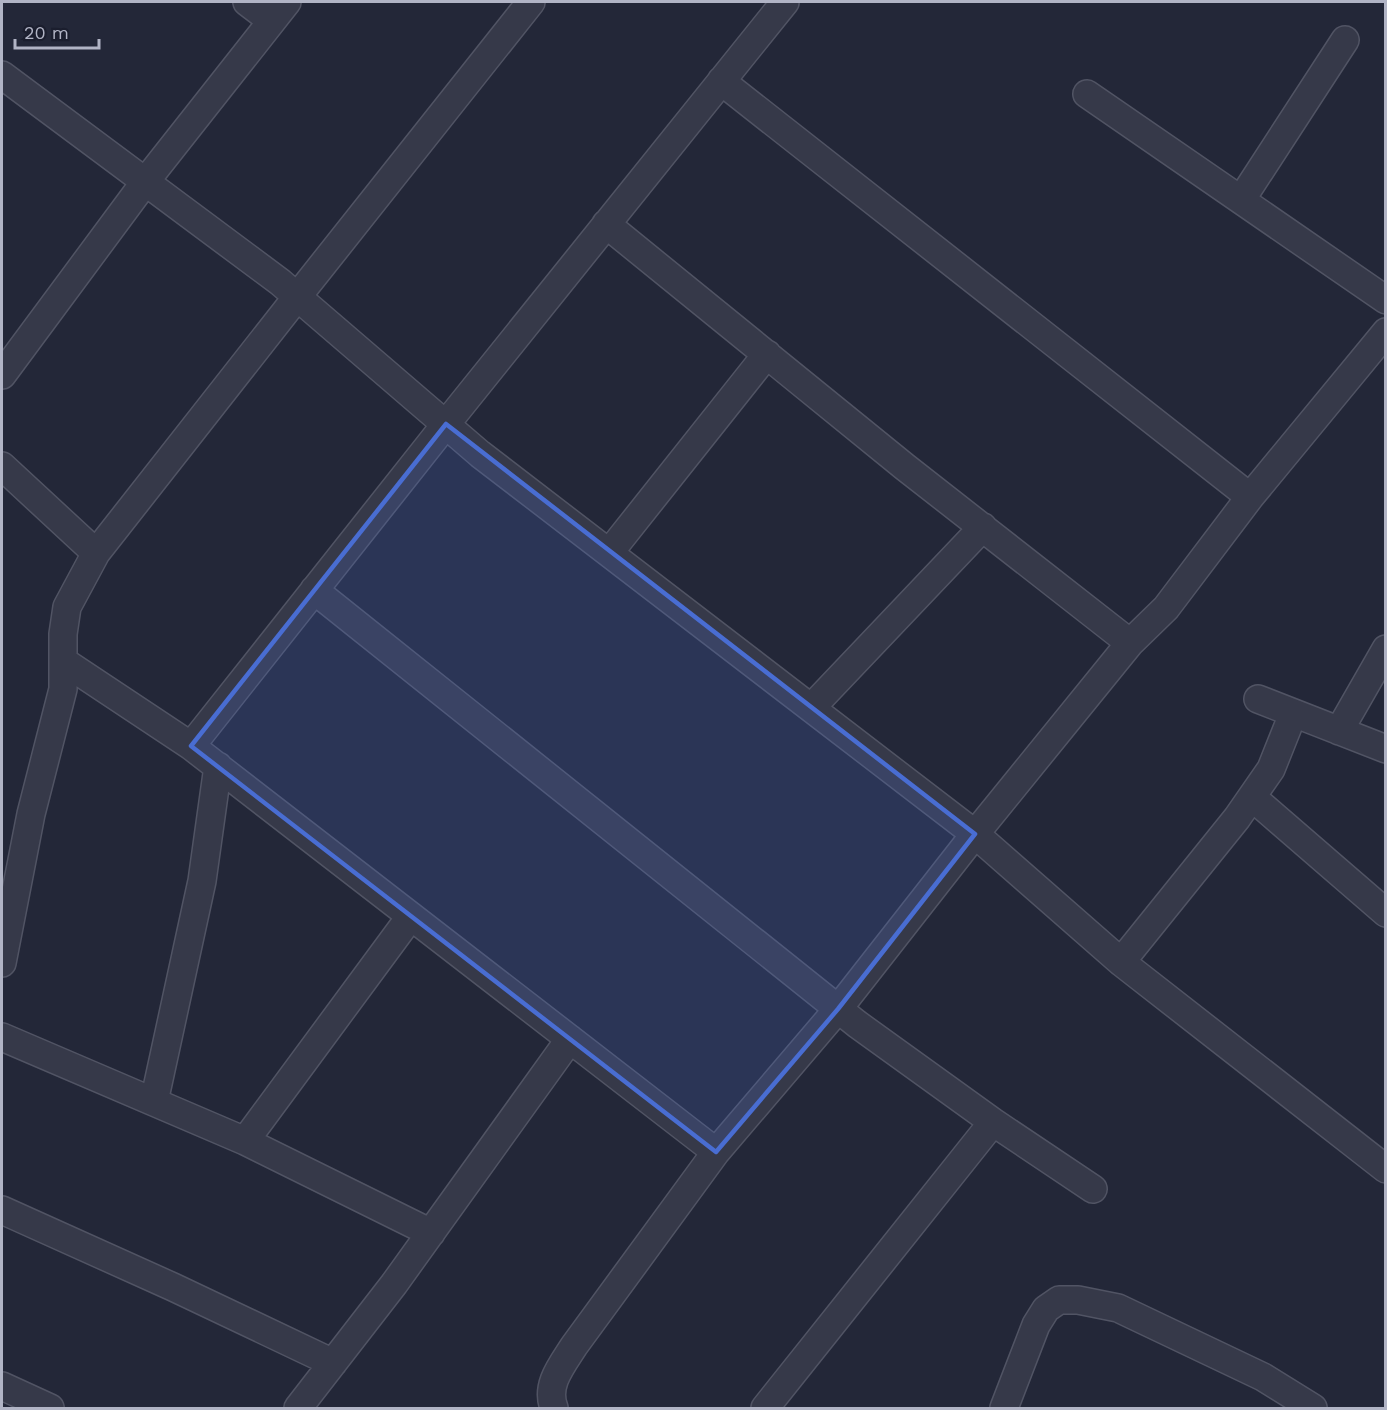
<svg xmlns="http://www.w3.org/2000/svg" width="1387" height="1410" font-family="'Work Sans',sans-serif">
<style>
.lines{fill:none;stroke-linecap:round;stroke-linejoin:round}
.street-casing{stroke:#515464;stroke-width:30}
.street{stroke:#363949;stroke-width:27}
.marked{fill:#496dd2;fill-opacity:0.2;stroke:#496dd2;stroke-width:4.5;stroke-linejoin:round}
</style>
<rect width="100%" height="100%" fill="#232738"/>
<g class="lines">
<defs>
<path id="street" d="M247,2L272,21
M2,75L280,282L480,454L975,834L1121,962L1386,1169
M721,81L1250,497
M1087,94L1386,300
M1241,200L1345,40
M606,224L905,467L1130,643
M2,375L145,182L287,2
M2,466L96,553
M609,553L767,354
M314,590L857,1024L993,1122L1093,1189
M63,661L191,746L716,1152
M1258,699L1386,749
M811,708L983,527
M1339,731L1386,649
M191,746L446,424L785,2
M1252,797L1386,913
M1121,962L1237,818L1271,769L1293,714
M2,963L31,814L63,689V634L67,607L96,553L297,297L531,2
M2,1037L245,1141L431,1233
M154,1102L202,881L218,766
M245,1141L411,916
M2,1210L173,1287L333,1363
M2,1386L50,1408
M298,1408L394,1284L570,1039
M554,1408C545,1385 562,1365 574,1346L716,1152L838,1009L975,834L1130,643L1166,608L1250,497L1386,332
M765,1408L993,1122
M1004,1408L1036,1325L1046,1309L1059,1300H1078L1118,1308L1263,1377L1313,1408"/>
</defs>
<!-- street casing -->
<use href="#street" class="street-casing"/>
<!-- street -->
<use href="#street" class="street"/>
</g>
<!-- marked area -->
<path class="marked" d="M446,424L975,834L838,1009L716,1152L191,746Z"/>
<!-- border -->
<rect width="1387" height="1410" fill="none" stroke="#b1b4c5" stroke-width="6"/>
<!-- scale -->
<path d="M15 39v9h84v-9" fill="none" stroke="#b1b4c5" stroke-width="3"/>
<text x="24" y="39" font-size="18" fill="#b1b4c5" stroke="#1b1e2e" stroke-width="4.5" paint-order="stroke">20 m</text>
</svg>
